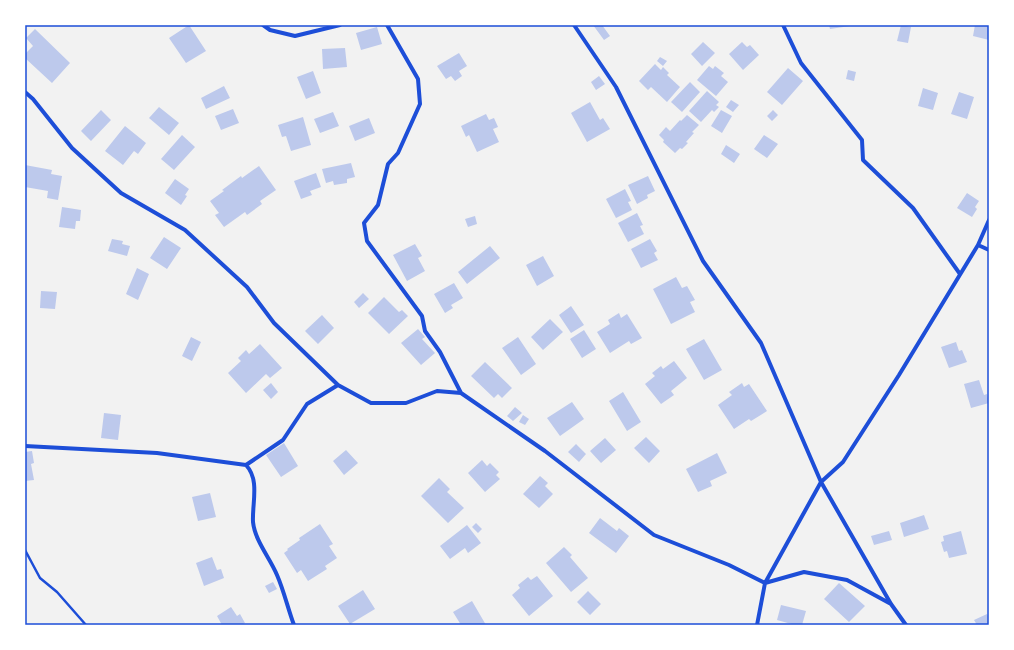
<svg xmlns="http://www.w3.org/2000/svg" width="1014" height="650" font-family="'Golos Text',sans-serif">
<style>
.building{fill:#bdc9ec}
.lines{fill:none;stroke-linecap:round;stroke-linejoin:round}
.path{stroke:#1d4ed8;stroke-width:2.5}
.minor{stroke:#1d4ed8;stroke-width:4}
.neatline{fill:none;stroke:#1d4ed8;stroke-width:1.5}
</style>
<rect width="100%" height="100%" fill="#f2f2f2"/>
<!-- building -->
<path class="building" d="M189,25L206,51L186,63L169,38Z
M593,25H602L610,36L604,40Z
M829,25H850V26L830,29Z
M901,25L911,27L908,43L897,41Z
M975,25H989V40L973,36Z
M377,27L382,44L361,50L356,33Z
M35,29L70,63L52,83L25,58V54L33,46L26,38Z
M703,42L715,53L702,66L691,54Z
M742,42L747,47L750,45L759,55L743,70L729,54Z
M345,48L347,67L323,69L322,49Z
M459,53L467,66L459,71L462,76L455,81L451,76L446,79L437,66Z
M660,57L667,61L663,66L657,61Z
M655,64L661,70L663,67L669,73L667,75L680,87L667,102L651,87L648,90L639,81Z
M709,66L713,69L715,66L724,73L721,76L728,82L716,96L697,80Z
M788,68L803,81L782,105L767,92Z
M848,70L856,72L854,81L846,79Z
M313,71L321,93L306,99L297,77Z
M599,76L605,84L596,90L591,82Z
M690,82L700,92L682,112L671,102Z
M224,86L230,98L206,109L201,98Z
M923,88L938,93L933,110L918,106Z
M707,91L719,102L716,105L719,107L714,112L712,110L701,122L689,111Z
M959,92L974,97L967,119L951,114Z
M731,100L739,105L733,112L726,107Z
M590,102L600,120L603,118L610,129L587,142L571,113Z
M159,107L179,123L169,135L149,118Z
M233,109L239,123L221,130L215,116Z
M101,110L111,120L91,141L81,131Z
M721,110L732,116L722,133L711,126Z
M773,110L778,115L772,121L767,116Z
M333,112L339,126L320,133L314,119Z
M486,114L489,120L494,118L498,127L493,129L499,142L477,152L469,135L466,137L461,126Z
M687,115L699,125L692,132L694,133L686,142L688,143L682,149L680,148L675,153L663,142L664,140L659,135L666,127L670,131L680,120L681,121Z
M303,117L311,145L291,151L286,136L282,137L278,125Z
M369,118L375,133L355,141L349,126Z
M125,126L146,143L138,154L134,151L123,165L105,151Z
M182,135L195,147L174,170L161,159Z
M764,135L778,144L767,158L754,149Z
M726,145L740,154L734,163L721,154Z
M351,163L355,177L347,179V183L334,185L333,181L326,183L322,169Z
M25,165L52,170L51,174L62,176L58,200L47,198L48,191L25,187Z
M259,166L276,190L260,201L262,204L247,215L245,212L224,227L215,215L219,213L210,201L224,191L222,190L241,176L242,178Z
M316,173L321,187L310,191L312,195L301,199L294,181Z
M648,176L655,191L647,195L648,198L637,204L628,185Z
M175,179L189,189L185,195L187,196L181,205L165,193Z
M625,189L631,201L628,202L632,210L616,218L606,199Z
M967,193L979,201L975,207L977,209L972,217L957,208Z
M62,207L81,210L80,221H76L75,229L59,227Z
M637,213L643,225L640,226L644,234L628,242L618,223Z
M475,216L477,224L468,227L465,219Z
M164,237L181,248L167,269L150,258Z
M112,239L123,241L122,244L130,246L127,256L108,251Z
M650,239L657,251L654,253L658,260L641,268L631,249Z
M415,244L422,256L418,258L425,271L407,281L393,255Z
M490,246L500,258L467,284L458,272Z
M543,256L554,276L537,286L526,265Z
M137,268L149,274L138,300L126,294Z
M676,277L682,288L687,286L695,300L690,302L695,312L671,324L653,289Z
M454,283L463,298L451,305L453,308L445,313L434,294Z
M41,291L57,292L55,309L40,308Z
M363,293L369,299L359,308L354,302Z
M384,297L399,312L402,310L408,316L389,334L368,313Z
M571,306L584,325L571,333L559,315Z
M619,313L621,318L627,314L642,338L631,344L629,341L610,353L597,332L610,324L608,320Z
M322,315L334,328L318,344L305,331Z
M550,319L563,332L543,350L531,337Z
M418,329L425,337L422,339L435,353L421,365L401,343Z
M584,330L596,349L582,358L570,339Z
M191,337L201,342L192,361L182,356Z
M518,337L536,364L521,375L502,348Z
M704,339L722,370L704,380L686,349Z
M956,342L959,351L962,350L967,362L949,368L941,347Z
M260,344L282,368L270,378L266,374L246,393L228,373L241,361L238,358L246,350L249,354Z
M674,361L687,378L671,391L674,395L661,404L645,384L655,376L652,373L661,366L663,369Z
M485,362L512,388L502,398L498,394L494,398L471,376Z
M979,380L984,395L987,394L989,403L971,408L964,384Z
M271,383L278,392L271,399L263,390Z
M742,383L744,387L749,384L767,411L751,421L749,419L734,429L718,405L732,395L729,392Z
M623,392L641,422L627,431L609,401Z
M572,402L584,419L560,436L547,418Z
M515,407L522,413L513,421L507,416Z
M104,413L121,415L118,440L101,438Z
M523,415L529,419L525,425L519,422Z
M646,437L660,451L649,463L634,448Z
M605,438L616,450L601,463L590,451Z
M284,443L298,466L281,477L266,455Z
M576,444L586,454L579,462L568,452Z
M346,450L358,463L344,475L333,461Z
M32,451L34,463L31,464L34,480L25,481V452Z
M717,453L727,473L710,481L712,486L698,492L686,469Z
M482,460L487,466L490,463L499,472L496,475L500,479L485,492L468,473Z
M540,476L548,483L545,486L553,494L539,508L523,494Z
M439,478L450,489L447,492L464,508L448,523L421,496Z
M210,493L216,517L198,521L192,497Z
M924,515L929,529L904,537L900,523Z
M600,518L617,531L619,528L629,536L616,553L589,533Z
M476,523L482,529L478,533L472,527Z
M320,524L333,544L329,546L337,558L325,566L327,569L308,581L301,570L297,573L284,553L288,550L287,549L300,540L299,538Z
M467,525L481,543L468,553L465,548L450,559L440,546Z
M889,531L892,540L874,545L871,536Z
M961,531L967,554L949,558L947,551L944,552L941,542L944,541L943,536Z
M564,547L572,555L570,557L588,578L571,592L546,563Z
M212,557L217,570L221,569L224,578L204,586L196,563Z
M537,576L553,596L529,616L512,595L520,588L518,585L528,577L531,580Z
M273,582L277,589L269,593L265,586Z
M839,583L865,606L849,622L824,599Z
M363,590L375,609L350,624L338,606Z
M588,591L601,604L590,615L577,602Z
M472,601L486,625H461L453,612Z
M781,605L806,611L802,625H795L777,620Z
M231,607L237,616L240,614L245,623L241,625H222L217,616Z
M987,614L989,618V625H977L974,620Z"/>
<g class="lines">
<!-- path -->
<path class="path" d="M25,550L40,578L57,592L86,625"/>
<!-- minor -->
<path class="minor" d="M263,25L270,30L295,36L340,25
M387,25L418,79L420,104L398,153L388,164L378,205L364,223L367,241L422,316L425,331L440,352L461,393
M574,25L616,87L703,261L761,343L821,482L891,604L906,625
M783,25L801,63L862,140L863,160L913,208L960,274
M25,92L33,99L72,148L121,193L185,230L247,287L274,323L338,385L371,403H406L437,391L461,393L545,451L654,535L729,565L765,583L804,572L847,580L891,604
M978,245L989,250
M25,446L157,453L246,465C260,480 252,503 253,522C255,541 270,558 277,575C284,591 288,609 294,625
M246,465L283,440L307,404L338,385
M757,625L765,583L821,482L843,462L899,375L978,245L989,220"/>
</g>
<!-- border -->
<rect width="1014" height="650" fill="none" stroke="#ffffff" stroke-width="52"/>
<rect x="26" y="26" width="962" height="598" class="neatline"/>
</svg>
